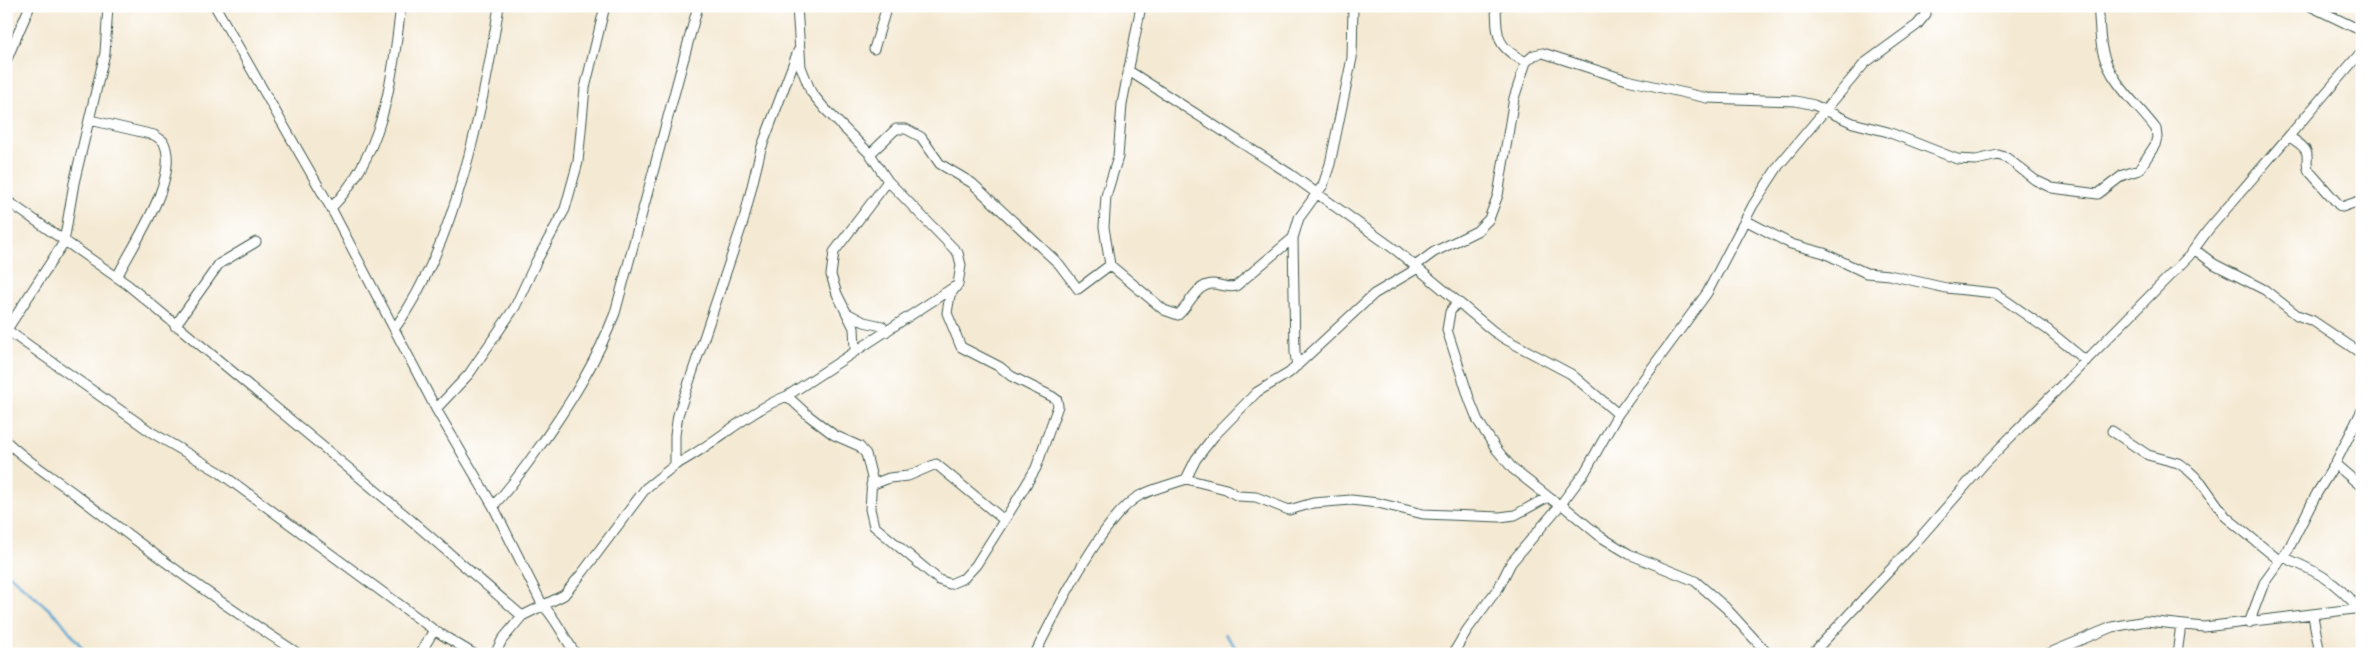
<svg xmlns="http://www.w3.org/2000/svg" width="2368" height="660" font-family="Caveat,sans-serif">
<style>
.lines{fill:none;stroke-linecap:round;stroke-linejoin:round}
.stream{stroke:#58a4d1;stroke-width:2.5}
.minor-casing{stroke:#3f574c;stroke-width:11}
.minor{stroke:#fff;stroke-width:9}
</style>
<rect width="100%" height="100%" fill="#fff"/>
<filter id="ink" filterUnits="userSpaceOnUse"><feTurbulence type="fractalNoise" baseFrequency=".02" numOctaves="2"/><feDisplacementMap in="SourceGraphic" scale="10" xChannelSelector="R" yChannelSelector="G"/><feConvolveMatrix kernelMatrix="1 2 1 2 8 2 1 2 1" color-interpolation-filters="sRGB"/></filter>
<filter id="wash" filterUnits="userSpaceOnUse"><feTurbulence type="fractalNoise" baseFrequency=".0096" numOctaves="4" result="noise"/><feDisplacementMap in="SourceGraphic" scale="20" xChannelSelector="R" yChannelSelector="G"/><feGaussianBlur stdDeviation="1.12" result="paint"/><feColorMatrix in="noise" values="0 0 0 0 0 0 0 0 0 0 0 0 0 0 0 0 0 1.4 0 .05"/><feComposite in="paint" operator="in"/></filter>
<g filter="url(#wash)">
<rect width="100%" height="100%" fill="#f4e9d3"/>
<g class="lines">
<!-- stream -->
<path class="stream" d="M6,572L58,617L87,654
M1225,634L1241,654"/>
</g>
</g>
<g filter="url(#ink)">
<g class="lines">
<defs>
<path id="minor" d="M215,6L331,208L436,409L493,506L543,606C555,616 565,640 576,654
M1141,6L1122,104L1118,157L1106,196L1104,227L1110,265L1164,310L1178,315C1189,306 1196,284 1213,284C1221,284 1228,289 1236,286L1293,238
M2310,6L2362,31
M874,49L887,6
M6,61L30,6
M1526,62L1534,55L1543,53L1627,80L1707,98L1796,101L1814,105L1853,123L1888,132L1957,159L1976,160L1998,155L2007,158L2035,180L2052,188L2098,194L2123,175L2139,170L2155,145L2157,137L2156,129C2138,105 2111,83 2103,53C2099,38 2100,21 2098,6
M1129,71L1290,174L1397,251L1493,331L1505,339L1571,374L1618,414
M90,120L154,135L163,141C182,176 133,244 117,277
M2290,137C2295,141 2303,145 2306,151C2309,157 2305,164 2309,171L2339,205L2342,207L2362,200
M870,154L896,129H906L921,137L940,164L972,183L1059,264L1078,289L1110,265
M6,200L128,285L405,515L522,616
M331,208C385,153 392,78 401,6
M1745,220L1791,244L1824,253L1866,273L1889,275L1946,288L1995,293L2048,330L2086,361
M2194,249L2214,264L2265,290L2297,315L2313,321L2362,354
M1415,266L1434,252L1477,231L1489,219L1498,195L1514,98L1526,62C1496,47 1497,37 1496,6
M1457,302L1450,312L1447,330L1470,401L1478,421L1497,450L1513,469L1560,506
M847,313L864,322L882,326L886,332
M175,326L219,264L256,242
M395,328C456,243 483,109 499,6
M7,330L151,432L219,472L434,630
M6,331L64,242L74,183L105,53L108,6
M855,349L854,328L837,294L831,275L834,252L888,181
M1297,366L1295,353L1293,238L1299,218L1323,185L1330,164L1352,58L1353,6
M787,396L809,416L834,435L859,446L866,454L872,478L870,509L874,526L939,580L950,584L964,578L976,565L1017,500L1036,468L1058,406L1057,400L1053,397L1011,376L1000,367L961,347L947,313L950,295L958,284L961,265L958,253L888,181L870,154L825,109L811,92L801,67L797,6
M436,409L469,374L515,307L536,262L565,209L578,162L585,88L605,6
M2362,410L2335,464L2362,487
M2112,431L2148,455L2178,463L2187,469L2201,482L2226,517L2280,561
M6,441C29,463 54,478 79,497C150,552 223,605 299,654
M675,465C714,445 745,413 787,396L954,287
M1186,479L1226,489L1238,496L1256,497L1289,510L1313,503L1351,500L1378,503L1423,514L1500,517L1515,515L1548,497
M871,485L889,478L908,476L936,464L1004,520
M1561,504L1601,537L1629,554L1695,581L1725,607L1768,654
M493,506C513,485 528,463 545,439C573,399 597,360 615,313L698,6
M2283,557C2318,572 2334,580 2359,609
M2313,616L2320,654
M2249,623L2264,583L2288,550L2317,493L2335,464
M1454,652L1467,630L1499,587L1511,563L1561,504L1585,472L1618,414L1707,293L1753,205L1779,165L1865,63L1917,25L1926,14V6
M420,654L434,630L474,654
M495,654L502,640L522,616L564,595L583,572L646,488L675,465V435L678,415L744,219L761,149L798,51
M1035,654C1054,615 1103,516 1139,496C1154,488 1170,485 1186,479L1196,459L1214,436L1257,392L1289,373L1374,294L1418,268
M1812,654L1918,540L1985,463L2189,256L2208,230L2362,51
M2047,654L2112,627L2146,621L2204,627L2362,608
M2177,654L2181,625"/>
</defs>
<!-- minor casing -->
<use href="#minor" class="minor-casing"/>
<!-- minor -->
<use href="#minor" class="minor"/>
</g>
</g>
<!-- margin -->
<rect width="2368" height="660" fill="none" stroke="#fff" stroke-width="25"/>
</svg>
